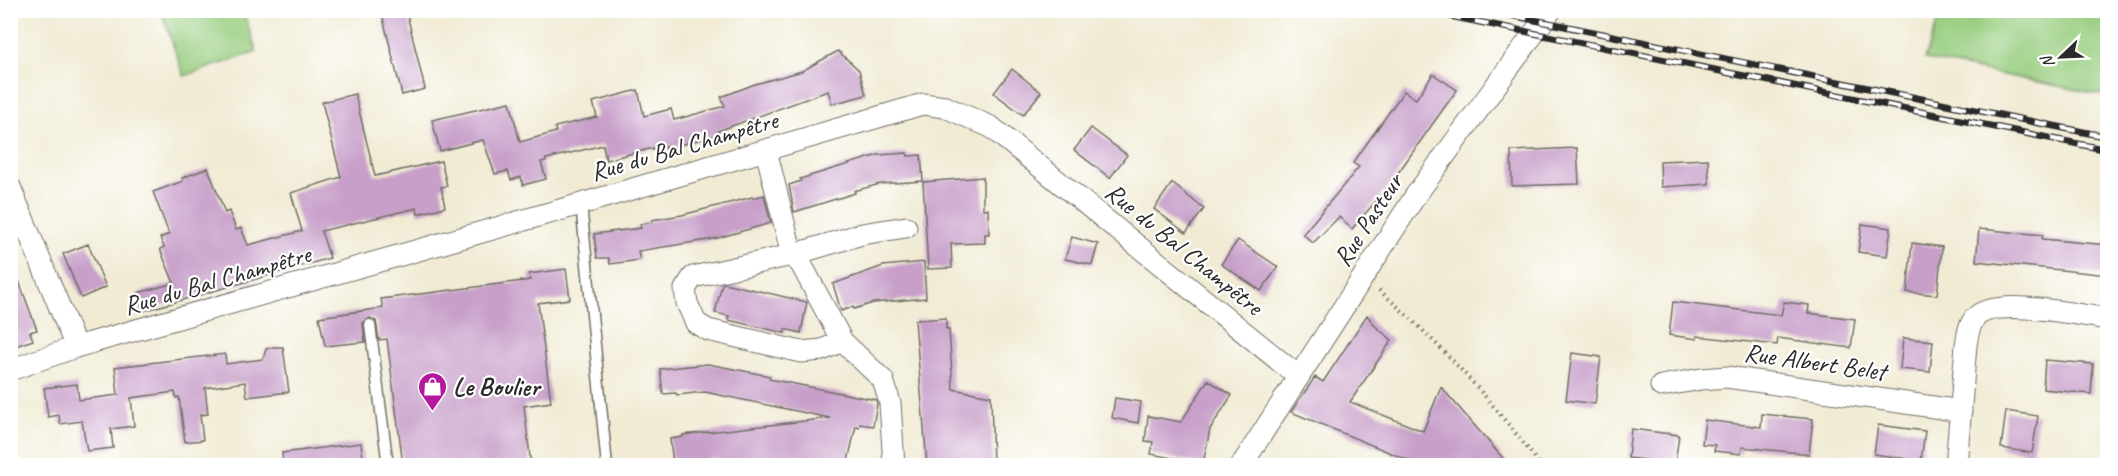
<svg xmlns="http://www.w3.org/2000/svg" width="2118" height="476" font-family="Caveat,sans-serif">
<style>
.green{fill:#99ce80;stroke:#627c56;stroke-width:1.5}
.building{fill:#c79fc9}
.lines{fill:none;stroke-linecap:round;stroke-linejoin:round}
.service-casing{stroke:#706e66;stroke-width:13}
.minor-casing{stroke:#706e66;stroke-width:23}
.path{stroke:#706e66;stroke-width:4;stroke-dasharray:1.5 4.5;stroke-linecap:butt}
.service{stroke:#fff;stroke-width:10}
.minor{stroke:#fff;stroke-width:21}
.rail-casing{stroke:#2b2b2b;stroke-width:7}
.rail{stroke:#fff;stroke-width:4.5;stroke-dasharray:14;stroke-linecap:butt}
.labels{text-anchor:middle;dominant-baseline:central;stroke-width:4.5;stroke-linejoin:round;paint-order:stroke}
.street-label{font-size:26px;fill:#2b2b2b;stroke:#fff}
.poi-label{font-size:26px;font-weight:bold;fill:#2b2b2b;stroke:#fff;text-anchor:start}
</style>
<rect width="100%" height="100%" fill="#fff"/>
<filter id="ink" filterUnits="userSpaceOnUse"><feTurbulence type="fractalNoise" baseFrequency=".0167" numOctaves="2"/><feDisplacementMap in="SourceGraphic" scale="12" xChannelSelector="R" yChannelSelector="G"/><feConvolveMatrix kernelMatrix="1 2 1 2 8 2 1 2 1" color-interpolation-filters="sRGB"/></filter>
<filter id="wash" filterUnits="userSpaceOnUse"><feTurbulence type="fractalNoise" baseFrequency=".008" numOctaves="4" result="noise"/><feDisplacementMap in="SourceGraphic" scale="24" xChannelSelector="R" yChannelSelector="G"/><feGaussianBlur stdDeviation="1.35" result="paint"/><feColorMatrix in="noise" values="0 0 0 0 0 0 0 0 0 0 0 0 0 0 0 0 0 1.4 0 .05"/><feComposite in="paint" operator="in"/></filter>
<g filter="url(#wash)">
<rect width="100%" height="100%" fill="#f1ebd4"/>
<!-- green -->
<path class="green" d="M161,11H243L257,52L184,76Z
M1941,11H2107V96L1925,59Z"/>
<g id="blocks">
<!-- building -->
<path class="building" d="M381,10H406L425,89L402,95Z
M838,51L859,70L866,95L832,104L828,91L718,131L719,134L666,149L665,146L653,150V148L606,160L603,145L546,159V161L541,162L546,179L523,185L521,177L511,180L508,171L495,174L483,140L440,151L432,120L510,102L520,142L556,132L555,127L597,117L593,102L638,90L644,116L671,109L674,120L725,106L721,97L755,84L802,71Z
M1012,69L1041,92L1023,115L994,93Z
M1433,74L1457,90L1439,115L1388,187L1352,229L1339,217L1313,243L1303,234L1359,167L1353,163L1404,91L1416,99Z
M355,94L375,176L441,161L447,186L441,187L445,207L418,214L417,208L321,231L330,258L143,311L138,293L174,283L160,249L164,247L160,238L169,234L153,192L183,181L182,178L208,168L225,213L229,211L236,230L241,228L248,245L302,231L291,193L341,177L322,102Z
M1091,128L1127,155L1110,178L1074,150Z
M1577,148L1579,184L1512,186L1511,151Z
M907,153L908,156L921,155L923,181L880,184L854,191L855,193L794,212L789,185L801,181L800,179L878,155Z
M1708,159L1709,184L1661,187L1660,161Z
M983,177V209H988L989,234H985V243L951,244L952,268L928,269L923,182Z
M1172,183L1204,209L1186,233L1154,209Z
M764,195L771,223L714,239L638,251L640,260L610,264L609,258H597L594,234L641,228L640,224L652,222V220L682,215L752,197L753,198Z
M1862,224L1891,228L1887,256L1858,252Z
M1979,229L2043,235L2042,239L2108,245V275L1976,261Z
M1072,237L1098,244L1092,265L1065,259Z
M1238,240L1278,267L1261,291L1221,264Z
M1912,243L1942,247L1937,295L1907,292Z
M88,244L106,287L81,298L63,254Z
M924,262L926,298L873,303L854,309L853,307L841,311L833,284L883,266Z
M10,265H13L37,330L30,332L33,340L10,348Z
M566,269L570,299L538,303L551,402L524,406L531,465H403L387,339L379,340L376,321L370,318L363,323L365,342L325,346L319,317L383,308L381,299L530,280L529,274Z
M724,283L807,302L801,333L785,329V333L728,320L729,316L715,313L722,284Z
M1673,302L1781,315L1784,302L1809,305L1808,313L1855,319L1851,348L1778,338L1777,345L1697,336V339L1669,335Z
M1367,315L1375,326L1392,340L1350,402L1423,431L1441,387L1509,465H1420L1291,412L1315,377L1323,382Z
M946,318V329H949L953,389L991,396L993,465H927L915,320Z
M1903,338L1933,341L1930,372L1900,369Z
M273,347H283L289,392L247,397L245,382L205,388L208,414L200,415L203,440L185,442L179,397L176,398L175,392L131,398L134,426L111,429L113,448L87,451L82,421L60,424L59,415L48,417L44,388L77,384L79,400L118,395L115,367L225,354L226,364L263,359L266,349Z
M1572,353L1601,357L1595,404L1566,400Z
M2045,360L2093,364L2091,394L2043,389Z
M708,364L770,376L769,379L876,400L877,404L873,426L860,424L859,427L856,426L847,465H745L714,459L673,463L670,439L683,437V435L830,418L705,392L677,395L676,393L663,394L660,369Z
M1208,380L1232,395L1210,429L1203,464L1151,454L1153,442L1145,441L1148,416L1181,422Z
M1115,398L1141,402L1138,423L1112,418Z
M2006,411L2038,416L2032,453L2001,448Z
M1762,414L1813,419L1809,454L1742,447L1741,454L1714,451L1715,445L1702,444L1705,420L1761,427Z
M1878,425L1925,431L1921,461L1874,454Z
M1631,429L1679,435L1675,464L1628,458Z
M361,443L364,465H283L282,453Z"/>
</g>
</g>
<g filter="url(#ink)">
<use href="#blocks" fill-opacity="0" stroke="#706e66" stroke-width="1.5"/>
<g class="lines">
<defs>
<path id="service" d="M581,204L607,466
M370,325L388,466"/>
<path id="minor" d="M766,150L792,255L801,264L842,341L883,380L890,403L894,466
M10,187L76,347
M842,341L822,350L801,352L708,330L696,323L687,303L685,289L693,277L792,255L862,234L906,227
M10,370L76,347L581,204L923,104L945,107L991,127L1298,376
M1661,386L1701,379L1727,377L1961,411
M1241,466L1416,195L1551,10
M1956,466L1966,345C1968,335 1968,326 1975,318C1993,296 2080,315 2108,319"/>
</defs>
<!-- service casing -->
<use href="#service" class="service-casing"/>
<!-- minor casing -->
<use href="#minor" class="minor-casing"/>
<!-- path -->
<path class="path" d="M1379,290C1441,344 1492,401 1541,466"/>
<!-- service -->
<use href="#service" class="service"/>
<!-- minor -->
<use href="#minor" class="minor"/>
<defs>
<path id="rail" d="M1420,10L2108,150
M1486,10L2108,137"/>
</defs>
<!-- rail casing -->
<use href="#rail" class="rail-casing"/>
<!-- rail -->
<use href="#rail" class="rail"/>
</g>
</g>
<!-- icons -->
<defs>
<symbol id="shop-pin" viewBox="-11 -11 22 30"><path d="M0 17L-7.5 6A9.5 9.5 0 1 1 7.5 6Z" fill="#b5179e" stroke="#fff"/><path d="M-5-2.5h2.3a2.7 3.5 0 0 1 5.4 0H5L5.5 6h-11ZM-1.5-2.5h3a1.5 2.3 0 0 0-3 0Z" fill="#fff"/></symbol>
</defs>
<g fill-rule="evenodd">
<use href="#shop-pin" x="416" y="370" width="33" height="45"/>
</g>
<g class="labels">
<!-- street labels -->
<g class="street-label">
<text transform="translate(684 146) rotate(-16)">Rue du Bal Champêtre</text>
<text transform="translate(1368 220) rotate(-57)">Rue Pasteur</text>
<text transform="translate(1184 249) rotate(39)">Rue du Bal Champêtre</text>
<text transform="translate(217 280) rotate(-16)">Rue du Bal Champêtre</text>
<text transform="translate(1815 362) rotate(8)">Rue Albert Belet</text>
</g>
<!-- poi labels -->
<g class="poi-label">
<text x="453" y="386">Le Boulier</text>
</g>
</g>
<!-- margin -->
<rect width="2118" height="476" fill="none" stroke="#fff" stroke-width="36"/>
<!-- north arrow -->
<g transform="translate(2061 57) rotate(247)" stroke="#ffffff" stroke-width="4.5" paint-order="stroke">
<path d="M0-4.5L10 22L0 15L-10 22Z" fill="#2b2b2b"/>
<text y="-9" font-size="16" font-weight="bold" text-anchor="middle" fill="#2b2b2b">N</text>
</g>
</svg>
